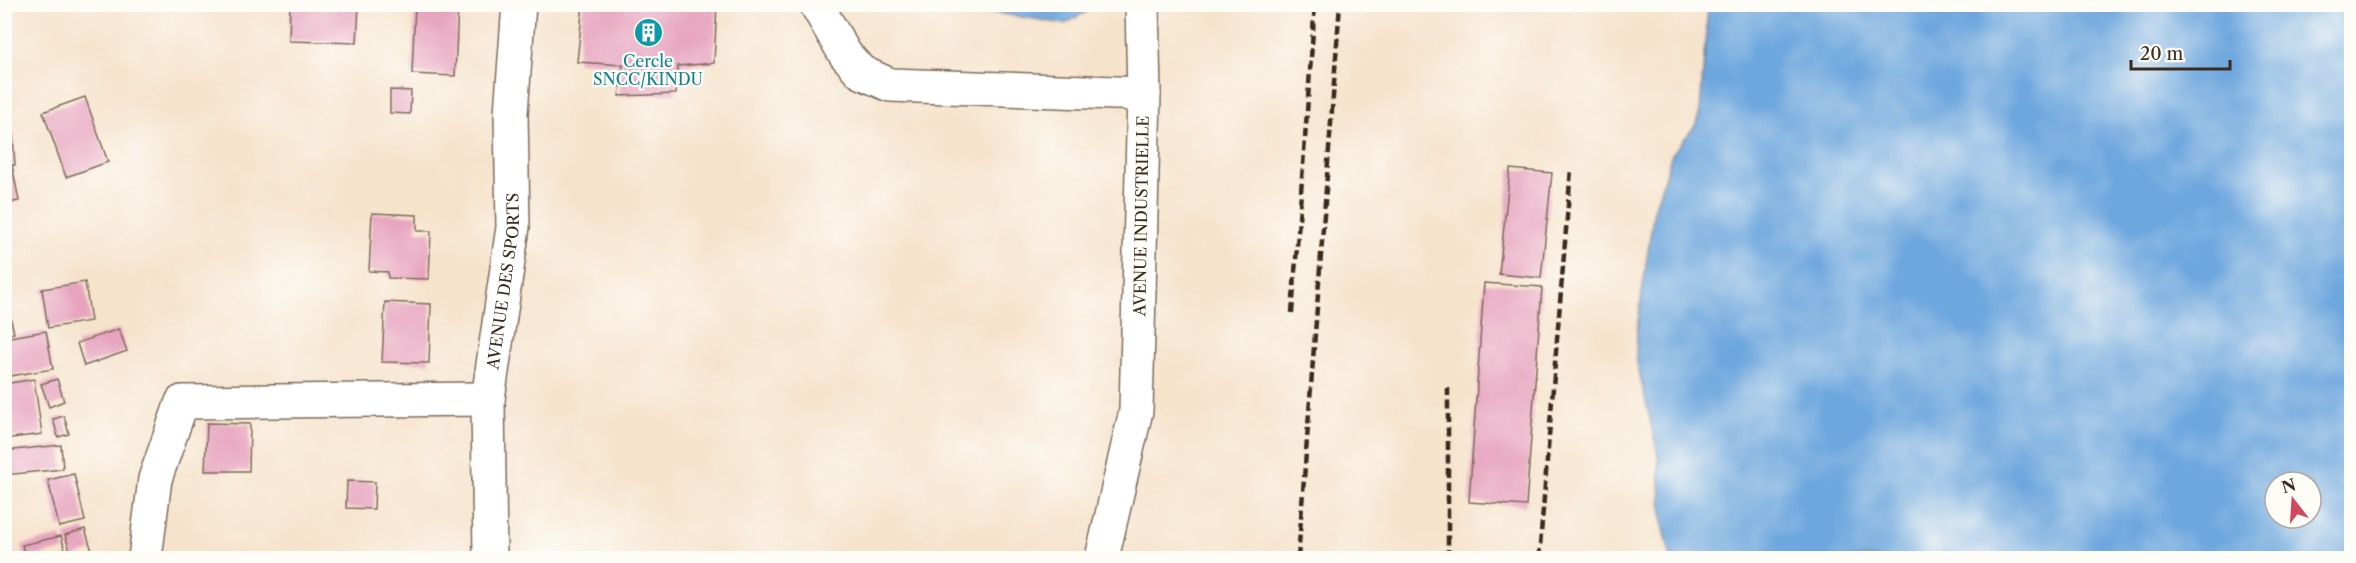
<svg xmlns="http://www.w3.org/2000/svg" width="2356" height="563" font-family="'Libre Caslon Text',serif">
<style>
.water{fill:#6ea7de;stroke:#54687e;stroke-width:1.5;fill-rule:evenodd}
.building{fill:#e7a4bf}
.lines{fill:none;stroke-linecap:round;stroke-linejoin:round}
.minor-casing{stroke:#7c6b5b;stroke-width:36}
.minor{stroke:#fff;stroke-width:33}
.rail{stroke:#3b2a1e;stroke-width:4.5;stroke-dasharray:9 4.5;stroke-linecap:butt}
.labels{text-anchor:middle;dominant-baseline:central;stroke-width:4.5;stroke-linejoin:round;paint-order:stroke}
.culture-label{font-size:16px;fill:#0d838f;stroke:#fdfcf7}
.street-label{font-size:16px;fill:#3b2a1e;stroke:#fdfcf7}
</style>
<rect width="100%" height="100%" fill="#fdfcf7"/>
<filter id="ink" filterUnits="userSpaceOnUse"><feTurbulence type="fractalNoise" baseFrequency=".0167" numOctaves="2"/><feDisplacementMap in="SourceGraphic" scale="12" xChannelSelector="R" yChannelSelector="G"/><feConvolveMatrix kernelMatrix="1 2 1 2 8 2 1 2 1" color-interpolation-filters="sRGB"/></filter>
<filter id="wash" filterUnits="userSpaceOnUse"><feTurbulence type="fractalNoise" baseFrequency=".008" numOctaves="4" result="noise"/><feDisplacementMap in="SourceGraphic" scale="24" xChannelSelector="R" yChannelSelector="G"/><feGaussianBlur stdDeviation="1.35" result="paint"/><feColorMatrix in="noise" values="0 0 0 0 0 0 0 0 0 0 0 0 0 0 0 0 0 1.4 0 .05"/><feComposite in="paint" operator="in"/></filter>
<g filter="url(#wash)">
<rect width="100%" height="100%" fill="#f6e3cc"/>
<!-- water -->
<path class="water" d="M948,5H1098L1065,24Z
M1708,5H2351V558H1671L1663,525L1658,455L1636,358L1637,328L1654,210L1672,154L1695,126L1700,112ZM2275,482H2311V518H2275Z"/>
<g id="blocks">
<!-- building -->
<path class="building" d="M290,4H359L357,43L289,41Z
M415,4H458L455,76L412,74Z
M583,4H717L714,63L678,66L676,94L619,96L623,65L577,62Z
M390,90L411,91L410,114L390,113Z
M85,97L108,162L66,177L43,112Z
M12,123L15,165L4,166V124Z
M12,165L19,201L4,204V167Z
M1510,169L1552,173L1541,278L1499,274Z
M372,213L417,215V231H431L429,279L388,278V272L369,271Z
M85,282L91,321L48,328L42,289Z
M1484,283L1542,287L1526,506L1469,502Z
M4,290L14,333L4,335Z
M385,302L431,304L429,363L382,362Z
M119,329L127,351L84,366L77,343Z
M46,331L53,369L4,377V338Z
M34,379L42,434L4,439V384Z
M57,379L64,401L49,407L41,384Z
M64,416L69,434L58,437L53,419Z
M207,423L250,424L249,471H205Z
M61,445L63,469L4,475V451Z
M74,474L85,521L59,527L48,480Z
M347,481L375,482L374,509L346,508Z
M85,529L92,551L72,557L65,535Z
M61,536L65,550L25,558L22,545Z"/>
</g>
</g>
<g filter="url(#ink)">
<use href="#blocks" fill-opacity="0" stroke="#7c6b5b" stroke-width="1.5"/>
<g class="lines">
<defs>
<g id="minor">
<path d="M816,4L845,54L861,72L890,85L1144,94L1136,411L1102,558"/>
<path d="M1142,4L1144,94"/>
<path d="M145,558L155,479L182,402L488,399"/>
<path id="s1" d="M490,558L488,399L513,227L511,113L519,4"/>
</g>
</defs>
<!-- minor casing -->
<use href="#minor" class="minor-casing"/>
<!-- minor -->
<use href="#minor" class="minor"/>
<!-- rail -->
<path class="rail" d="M1292,313L1315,4
M1298,558L1340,4
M1408,558L1409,553
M1448,558V388
M1539,558L1571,169"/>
</g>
</g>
<!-- icons -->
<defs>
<symbol id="building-disc" viewBox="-11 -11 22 22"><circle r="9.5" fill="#0f9aa8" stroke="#fdfcf7"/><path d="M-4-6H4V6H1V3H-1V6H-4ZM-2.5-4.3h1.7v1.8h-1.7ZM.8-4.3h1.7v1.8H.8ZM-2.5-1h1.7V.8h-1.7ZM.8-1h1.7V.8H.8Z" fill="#fff"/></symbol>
</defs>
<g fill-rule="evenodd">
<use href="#building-disc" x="632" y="16" width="33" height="33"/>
</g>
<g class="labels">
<!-- culture labels -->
<g class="culture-label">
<text x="648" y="61">Cercle<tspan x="648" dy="18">SNCC/KINDU</tspan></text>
</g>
<!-- street labels -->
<g class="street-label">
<text transform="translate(1141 216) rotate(-89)">AVENUE INDUSTRIELLE</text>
<text stroke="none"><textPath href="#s1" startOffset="278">AVENUE DES SPORTS</textPath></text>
</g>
</g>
<!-- margin -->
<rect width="2356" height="563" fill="none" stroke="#fdfcf7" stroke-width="24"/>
<!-- north arrow -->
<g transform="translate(2293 500) rotate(343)"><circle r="28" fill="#fdfcf7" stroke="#afa8a0" stroke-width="1.5"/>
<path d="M0-4.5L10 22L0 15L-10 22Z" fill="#d1495b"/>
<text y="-9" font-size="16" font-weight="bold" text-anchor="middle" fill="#3b2a1e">N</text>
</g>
<!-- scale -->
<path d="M2131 60v9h99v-9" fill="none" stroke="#3b2a1e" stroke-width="3"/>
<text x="2140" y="60" font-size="18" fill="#3b2a1e" stroke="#fdfcf7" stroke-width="4.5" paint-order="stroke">20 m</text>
</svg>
